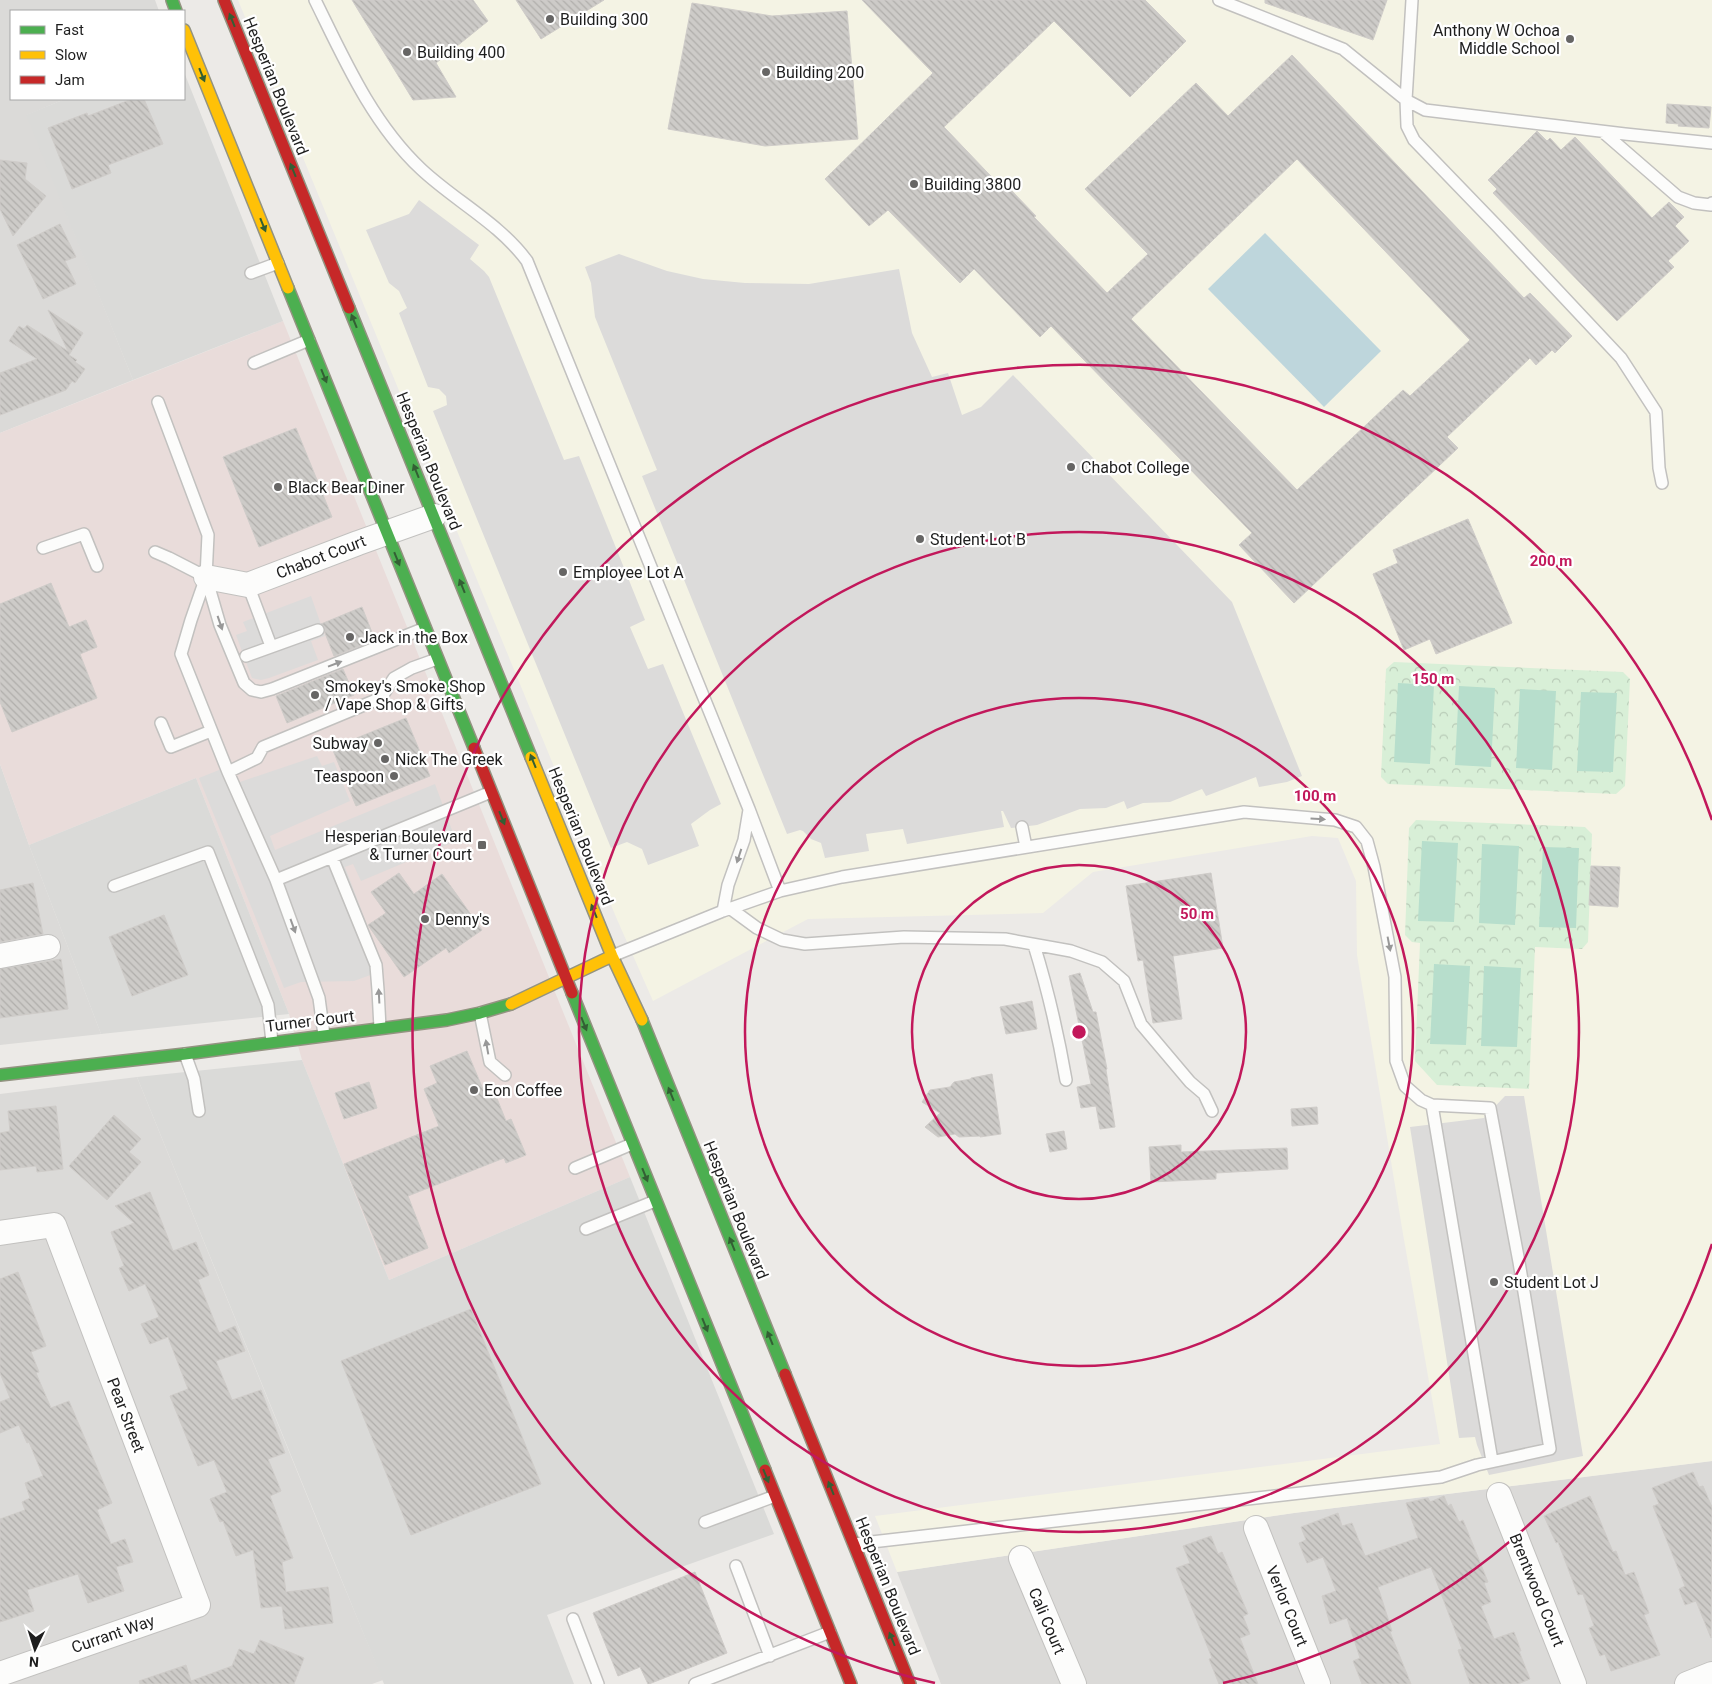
<svg xmlns="http://www.w3.org/2000/svg" width="1712" height="1684" font-family="Roboto,sans-serif">
<style>
.residential{fill:#dbdad8}
.commercial{fill:#e9dcda}
.education{fill:#f4f3e4}
.religious{fill:#dadad8}
.park{fill:url(#park-crowns)}
.pitch{fill:#b7decc}
.parking{fill:#dcdbda}
.water{fill:#bed6dc}
.building{fill:url(#building-back-hatch);stroke:#cfccc9;fill-rule:evenodd}
.lines{fill:none;stroke-linecap:round;stroke-linejoin:round}
.lane-casing{stroke:#c2c1bf;stroke-width:14}
.street-casing{stroke:#c2c1bf;stroke-width:26}
.fast-casing{stroke:#939381;stroke-width:14}
.slow-casing{stroke:#939381;stroke-width:14}
.jam-casing{stroke:#939381;stroke-width:14}
.lane{stroke:#fcfcfb;stroke-width:11}
.street{stroke:#fcfcfb;stroke-width:24}
.fast{stroke:#4caf50;stroke-width:11}
.slow{stroke:#ffc107;stroke-width:11}
.jam{stroke:#c62828;stroke-width:11}
.oneway{fill:#335f34}
.oneway2{fill:#989898}
.ring{fill:none;stroke:#c2185b;stroke-width:2.5}
.poi-dot{fill:#666564;stroke:#fff;stroke-width:2}
.labels{text-anchor:middle;dominant-baseline:central;stroke-width:4.5;stroke-linejoin:round;paint-order:stroke}
.poi-label{font-size:16px;fill:#1e1e1e;stroke:#fff;text-anchor:start}
.street-label{font-size:16px;fill:#1e1e1e;stroke:#fff}
.centre{fill:#c2185b;stroke:#fff;stroke-width:2.5}
.ring-label{font-size:15px;text-anchor:middle;font-weight:bold;fill:#c2185b;stroke:#fff;stroke-width:4.5;stroke-linejoin:round;paint-order:stroke}
</style>
<defs>
<pattern id="park-crowns" width="20" height="18" patternUnits="userSpaceOnUse" patternTransform="scale(1.25)"><rect width="20" height="18" fill="#d8efd7"/><path d="M2 6a3 3 0 1 1 6 0M12 15a3 3 0 1 1 6 0" fill="none" stroke="#b9ccb8"/></pattern>
<pattern id="building-back-hatch" width="6" height="6" patternUnits="userSpaceOnUse" patternTransform="scale(1.25)"><rect width="6" height="6" fill="#cdcbc8"/><path d="M-1 5l2 2M0 0l6 6M5-1l2 2" fill="none" stroke="#b0aeab"/></pattern>
</defs>
<rect width="100%" height="100%" fill="#eceae7"/>
<!-- residential -->
<path class="residential" d="M0,0H155L159,11H11V99H65L27,115L133,380L0,433Z
M0,764L29,845L101,1034L0,1045Z
M137,1077L329,1550L383,1680L372,1684H0V1094Z
M1712,1461V1684H941L897,1572L1294,1513Z"/>
<!-- commercial -->
<path class="commercial" d="M283,321L630,1177L389,1280L302,1060L289,1014L196,778L29,845L0,764V433Z"/>
<!-- education -->
<path class="education" d="M238,0H1712V1461L1294,1513L897,1572L875,1516L1440,1444L1403,1234L1357,955L1356,881L1338,838L1312,836L1093,872L1043,913L808,919L653,1001L616,917Z"/>
<!-- religious -->
<path class="religious" d="M184,72L283,321L133,380L26,115L65,99H184Z
M196,778L289,1014L101,1034L29,845Z
M302,1060L389,1280L630,1177L774,1534L547,1615L574,1684H384L137,1077Z"/>
<!-- park -->
<path class="park" d="M1394,662L1623,672L1630,679L1625,786L1616,794L1388,784L1381,777L1386,669Z
M1416,820L1585,827L1592,834L1588,942L1582,949L1535,947L1529,1089L1437,1085L1415,1061L1420,943L1412,942L1405,935L1409,828Z"/>
<!-- pitch -->
<path class="pitch" d="M1398,683L1434,685L1430,764L1394,762Z
M1459,686L1495,688L1491,767L1455,765Z
M1520,689L1556,691L1552,770L1516,768Z
M1581,692L1617,693L1613,772L1577,771Z
M1422,841L1458,843L1454,922L1418,921Z
M1482,844L1519,846L1515,925L1479,923Z
M1543,847L1579,848L1576,928L1539,927Z
M1434,964L1470,966L1466,1045L1430,1044Z
M1484,966L1521,968L1517,1047L1481,1046Z"/>
<!-- parking -->
<path class="parking" d="M419,200L479,245L470,259L484,271L489,277L564,460L579,456L645,620L630,627L648,669L663,664L721,804L710,810L691,824L699,846L648,865L642,849L627,842L611,848L433,411L447,405L446,396L439,389L428,387L399,313L407,308L399,291L389,283L366,230L409,214Z
M619,254L667,271L703,279L745,283L809,284L899,269L912,333L932,377L948,373L962,415L981,407L1013,375L1232,602L1302,776L1287,782L1259,787L1256,777L1206,796L1202,789L1170,802L1143,803L1127,809L1124,801L1106,808L1080,809L1037,825L1011,828L1003,811H1001L1004,827L907,844L903,829L866,834L869,851L825,858L821,843L811,839L803,831L800,830L787,834L642,476L657,470L595,317L591,283L585,267Z
M311,596L325,636L311,641L318,660L269,678L261,680L252,678L236,635L247,631L243,622Z
M317,756L322,766L334,762L350,801L270,836L275,850L435,784L456,841L361,881L353,864L345,867L384,970L354,981L301,982L284,988L199,778L224,768L231,785Z
M1505,1096H1524L1583,1456L1489,1475L1477,1445L1475,1437L1459,1438L1410,1127L1484,1118Z"/>
<!-- water -->
<path class="water" d="M1265,233L1381,351L1324,407L1208,289Z"/>
<!-- building -->
<path class="building" d="M352,0H473L488,21L436,63L456,97L413,100Z
M516,0H604L541,39Z
M862,0H1145L1186,41L1130,97L1054,21L944,127L1006,192L1010,189L1036,216L1034,217L1107,293L1148,254L1085,189L1196,83L1228,116L1292,55L1524,298L1530,293L1572,336L1555,353L1552,350L1536,365L1530,358L1447,437L1458,448L1294,603L1239,545L1252,533L1051,326L1040,337L974,269L960,283L888,210L869,226L825,179L933,73ZM1297,159L1470,340L1410,396L1403,390L1297,490L1131,319Z
M1265,0H1387L1373,40L1265,3Z
M692,3L772,16L847,11L858,139L765,146L668,129Z
M132,99H144L163,144L108,165L111,173L72,189L48,128L87,113L88,116Z
M1667,104L1711,107L1709,128L1678,126L1679,124L1666,123Z
M1537,131L1547,141L1550,138L1561,150L1575,137L1652,218L1669,202L1684,217L1675,226L1689,241L1668,261L1674,267L1617,321L1493,193L1497,189L1488,180Z
M0,160L27,163L25,179L46,196L13,236L0,209Z
M60,224L76,257L65,261L76,284L43,299L17,245Z
M48,310L83,333L69,355L77,360L75,362L85,369L75,383L72,381L66,390L0,415V373L37,359L9,341L19,326L24,329L27,325L68,351Z
M296,428L332,517L259,547L223,457Z
M1468,519L1512,623L1436,654L1430,639L1404,650L1373,574L1398,563L1393,550Z
M51,583L69,627L86,620L97,647L80,654L97,698L12,732L0,702V604Z
M362,607L375,640L334,656L325,633V627L321,624Z
M343,669L354,695L287,723L276,696Z
M406,718L430,776L356,806L332,748Z
M1591,866L1620,867L1618,907L1589,905Z
M399,873L414,894L442,874L482,930L449,953L446,948L404,977L368,925L386,913L371,892Z
M1211,873L1223,948L1173,956L1182,1019L1153,1023L1143,960L1138,961L1126,886Z
M33,883L43,934L0,942V890Z
M164,915L188,975L132,996L109,937Z
M61,959L68,1009L0,1018V969Z
M1080,973L1093,1012H1096L1107,1069L1106,1070L1115,1127L1100,1129L1096,1106L1081,1108L1077,1087L1091,1084L1069,976Z
M1032,1001L1037,1029L1006,1034L1000,1007Z
M467,1051L485,1094L494,1091L506,1121L511,1119L526,1155L506,1163L504,1158L408,1196L428,1248L385,1265L344,1164L439,1126L424,1089L437,1083L430,1066Z
M992,1074L1001,1134L980,1137V1136L959,1137L955,1134L938,1137L925,1127L940,1113L922,1102L930,1090L950,1087L954,1082L971,1079V1078Z
M369,1082L377,1108L344,1119L335,1093Z
M56,1106L63,1169L37,1172L36,1166L0,1170V1133L10,1131L8,1111Z
M1317,1107L1318,1124L1292,1126L1291,1109Z
M114,1115L141,1139L129,1152L141,1162L107,1200L69,1166Z
M1064,1131L1067,1149L1050,1152L1046,1134Z
M1181,1145V1152L1287,1148L1288,1169L1216,1173V1179L1151,1182L1149,1147Z
M150,1192L173,1251L196,1242L209,1275L198,1280L219,1333L235,1326L245,1351L216,1361L232,1400L261,1390L285,1453L268,1459L281,1491L270,1496L293,1558L282,1562L286,1592L328,1587L333,1623L285,1629L282,1606L261,1608L253,1550L236,1556L223,1521L220,1522L210,1499L227,1492L214,1460L198,1466L170,1396L188,1389L168,1337L150,1344L141,1324L159,1317L145,1284L129,1291L119,1268L124,1266L111,1232L134,1223L115,1206Z
M18,1272L46,1346L31,1352L39,1372L36,1373L51,1408L69,1401L112,1503L97,1510L111,1544L125,1539L133,1562L116,1567L124,1591L88,1603L78,1574L27,1590L34,1611L0,1622V1519L25,1510L22,1502L30,1498L25,1483L43,1476L29,1442L27,1443L19,1425L0,1433V1402L10,1398L0,1373V1279Z
M471,1309L541,1484L411,1535L341,1361Z
M1693,1472L1699,1487L1703,1486L1712,1507L1711,1638L1696,1601L1685,1605L1679,1589L1685,1586L1653,1506L1659,1504L1652,1488Z
M1444,1496L1448,1506L1451,1504L1459,1522L1463,1520L1488,1582L1484,1583L1491,1602L1481,1606L1494,1639L1514,1632L1521,1651H1519L1530,1679L1518,1684H1470L1458,1650L1462,1649L1431,1567L1378,1587L1392,1631L1390,1632L1411,1684H1362L1353,1661L1360,1658L1347,1618L1330,1624L1322,1596L1336,1591L1323,1557L1307,1563L1299,1543L1306,1540L1301,1527L1338,1513L1342,1526L1352,1523L1365,1556L1418,1538L1406,1503L1428,1498L1430,1502Z
M1590,1496L1613,1552L1616,1551L1625,1575L1634,1572L1649,1613L1644,1615L1660,1655L1611,1671L1605,1654L1600,1656L1589,1628L1594,1626L1583,1594L1578,1595L1558,1542L1556,1543L1544,1516Z
M1211,1536L1218,1554L1222,1552L1248,1614L1243,1616L1250,1634L1240,1638L1258,1684H1219L1209,1659L1212,1658L1176,1568L1190,1563L1183,1546Z
M695,1572L727,1653L649,1684H648L640,1667L618,1676L593,1613Z
M260,1640L304,1658L294,1684H140L139,1681L186,1665L191,1681L232,1666L239,1649L254,1654Z"/>
<g class="lines">
<defs>
<path id="lane" d="M315,0C344,59 372,123 421,169C455,201 499,223 527,261L749,809L780,891
M1219,0L1343,49L1406,100L1425,110L1625,134L1712,143
M1412,0L1406,100L1407,126L1414,140L1498,227L1621,358L1656,412L1659,468L1662,483
M1603,132L1678,197L1694,203L1711,205L1712,203
M251,273L278,263
M254,363L309,340
M158,402L208,535L206,577L191,620L181,654L228,772
M43,548L84,534L97,566
M155,552L169,558L206,577L220,625L244,683L252,690L261,692L272,689L425,628
M248,585L271,646
M246,656L318,630
M437,659L412,668L394,678L381,698L263,747L257,758L228,772L276,880L491,792
M161,723L171,747L211,731
M1022,827L1026,847
M332,857L376,965L378,990L380,1028
M276,880L319,998L324,1035
M114,886L208,852L268,1005L272,1042
M731,909L757,928L782,940L805,944L904,937L1005,939L1071,951L1102,962L1124,981L1141,1024L1190,1082L1204,1094L1212,1111
M723,911L728,885L744,840L749,810
M1034,945C1048,990 1058,1034 1066,1080
M612,956L723,911L780,891L842,877L1244,812L1335,820L1356,827L1367,841L1374,867L1395,977L1396,1061L1405,1086L1421,1100L1432,1105L1490,1108L1519,1262L1550,1449L1477,1465L1441,1477L854,1544
M480,1013L490,1062L505,1075
M185,1054L194,1079L199,1111
M1432,1105L1492,1461
M575,1168L632,1144
M586,1229L655,1201
M705,1522L775,1496
M736,1566L770,1656
M573,1619L598,1684
M695,1684L830,1632"/>
<path id="street" d="M206,577L248,585L358,543L434,516
M0,956L48,947
M0,1233L54,1225L198,1605L0,1674
M1499,1495L1574,1684
M1256,1528L1318,1684
M1021,1558L1074,1684
M1687,1684L1712,1674"/>
<path id="fast" d="M172,0L176,11
M288,288L474,748
M349,308L531,757
M572,993L765,1470
M642,1020L785,1374
M0,1075L185,1054L447,1020L480,1013L511,1004"/>
<path id="slow" d="M184,30L288,288
M531,757L612,956L642,1020
M511,1004L612,956"/>
<path id="jam" d="M224,0L349,308
M474,748L572,993
M785,1374L910,1684
M765,1470L851,1684"/>
</defs>
<!-- lane casing -->
<use href="#lane" class="lane-casing"/>
<!-- street casing -->
<use href="#street" class="street-casing"/>
<!-- fast casing -->
<use href="#fast" class="fast-casing"/>
<!-- slow casing -->
<use href="#slow" class="slow-casing"/>
<!-- jam casing -->
<use href="#jam" class="jam-casing"/>
<!-- lane -->
<use href="#lane" class="lane"/>
<!-- street -->
<use href="#street" class="street"/>
<!-- fast -->
<use href="#fast" class="fast"/>
<!-- slow -->
<use href="#slow" class="slow"/>
<!-- jam -->
<use href="#jam" class="jam"/>
</g>
<!-- one-way arrows -->
<defs><path id="oneway-solid" d="M-6-.8H1V-3.2L6.5 0L1 3.2V.8H-6Z" transform="scale(1.25)"/></defs>
<g class="oneway">
<use href="#oneway-solid" transform="translate(232 20) rotate(-112)"/>
<use href="#oneway-solid" transform="translate(202 75) rotate(68)"/>
<use href="#oneway-solid" transform="translate(293 170) rotate(-112)"/>
<use href="#oneway-solid" transform="translate(263 225) rotate(68)"/>
<use href="#oneway-solid" transform="translate(354 321) rotate(-112)"/>
<use href="#oneway-solid" transform="translate(324 376) rotate(68)"/>
<use href="#oneway-solid" transform="translate(416 471) rotate(-112)"/>
<use href="#oneway-solid" transform="translate(397 559) rotate(68)"/>
<use href="#oneway-solid" transform="translate(462 586) rotate(-112)"/>
<use href="#oneway-solid" transform="translate(533 761) rotate(-112)"/>
<use href="#oneway-solid" transform="translate(502 818) rotate(68)"/>
<use href="#oneway-solid" transform="translate(594 911) rotate(-112)"/>
<use href="#oneway-solid" transform="translate(584 1024) rotate(68)"/>
<use href="#oneway-solid" transform="translate(671 1094) rotate(-112)"/>
<use href="#oneway-solid" transform="translate(645 1175) rotate(68)"/>
<use href="#oneway-solid" transform="translate(732 1244) rotate(-112)"/>
<use href="#oneway-solid" transform="translate(705 1325) rotate(68)"/>
<use href="#oneway-solid" transform="translate(770 1338) rotate(-112)"/>
<use href="#oneway-solid" transform="translate(766 1476) rotate(68)"/>
<use href="#oneway-solid" transform="translate(831 1488) rotate(-112)"/>
<use href="#oneway-solid" transform="translate(892 1639) rotate(-112)"/>
</g>
<g class="oneway2">
<use href="#oneway-solid" transform="translate(220 623) rotate(71)"/>
<use href="#oneway-solid" transform="translate(335 664) rotate(-21)"/>
<use href="#oneway-solid" transform="translate(1318 819) rotate(4)"/>
<use href="#oneway-solid" transform="translate(739 856) rotate(108)"/>
<use href="#oneway-solid" transform="translate(293 926) rotate(70)"/>
<use href="#oneway-solid" transform="translate(1389 944) rotate(79)"/>
<use href="#oneway-solid" transform="translate(379 996) rotate(-93)"/>
<use href="#oneway-solid" transform="translate(487 1047) rotate(-100)"/>
</g>
<!-- distance rings -->
<g class="ring">
<circle cx="1079" cy="1032" r="167"/>
<circle cx="1079" cy="1032" r="334"/>
<circle cx="1079" cy="1032" r="500"/>
<path d="M1712 1244A667 667 0 0 1 1223 1683M935 1683A667 667 0 1 1 1712 820"/>
</g>
<!-- markers -->
<g class="poi-dot">
<circle cx="550" cy="19" r="5"/>
<circle cx="1570" cy="39" r="5"/>
<circle cx="407" cy="52" r="5"/>
<circle cx="766" cy="72" r="5"/>
<circle cx="914" cy="184" r="5"/>
<circle cx="1071" cy="467" r="5"/>
<circle cx="278" cy="487" r="5"/>
<circle cx="920" cy="539" r="5"/>
<circle cx="563" cy="572" r="5"/>
<circle cx="350" cy="637" r="5"/>
<circle cx="315" cy="695" r="5"/>
<circle cx="378" cy="743" r="5"/>
<circle cx="385" cy="759" r="5"/>
<circle cx="394" cy="776" r="5"/>
<rect x="477" y="840" width="10" height="10" rx="2.5"/>
<circle cx="425" cy="919" r="5"/>
<circle cx="474" cy="1090" r="5"/>
<circle cx="1494" cy="1282" r="5"/>
</g>
<g class="labels">
<!-- poi labels -->
<g class="poi-label">
<text x="560" y="19">Building 300</text>
<text x="1560" y="30" text-anchor="end">Anthony W Ochoa<tspan x="1560" dy="18">Middle School</tspan></text>
<text x="417" y="52">Building 400</text>
<text x="776" y="72">Building 200</text>
<text x="924" y="184">Building 3800</text>
<text x="1081" y="467">Chabot College</text>
<text x="288" y="487">Black Bear Diner</text>
<text x="930" y="539">Student Lot B</text>
<text x="573" y="572">Employee Lot A</text>
<text x="360" y="637">Jack in the Box</text>
<text x="325" y="686">Smokey's Smoke Shop<tspan x="325" dy="18">/ Vape Shop &amp; Gifts</tspan></text>
<text x="368" y="743" text-anchor="end">Subway</text>
<text x="395" y="759">Nick The Greek</text>
<text x="384" y="776" text-anchor="end">Teaspoon</text>
<text x="472" y="836" text-anchor="end">Hesperian Boulevard<tspan x="472" dy="18">&amp; Turner Court</tspan></text>
<text x="435" y="919">Denny's</text>
<text x="484" y="1090">Eon Coffee</text>
<text x="1504" y="1282">Student Lot J</text>
</g>
<!-- street labels -->
<g class="street-label">
<text transform="translate(276 86) rotate(68)">Hesperian Boulevard</text>
<text transform="translate(429 461) rotate(68)">Hesperian Boulevard</text>
<text transform="translate(321 557) rotate(-21)">Chabot Court</text>
<text transform="translate(581 836) rotate(68)">Hesperian Boulevard</text>
<text transform="translate(310 1021) rotate(-7)">Turner Court</text>
<text transform="translate(736 1210) rotate(68)">Hesperian Boulevard</text>
<text transform="translate(126 1415) rotate(69)">Pear Street</text>
<text transform="translate(888 1586) rotate(68)">Hesperian Boulevard</text>
<text transform="translate(1537 1590) rotate(68)">Brentwood Court</text>
<text transform="translate(1287 1606) rotate(68)">Verlor Court</text>
<text transform="translate(1047 1621) rotate(67)">Cali Court</text>
<text transform="translate(113 1634) rotate(-19)">Currant Way</text>
</g>
</g>
<circle cx="1079" cy="1032" r="8" class="centre"/>
<g class="ring-label">
<text x="1551" y="566">200 m</text>
<text x="1433" y="684">150 m</text>
<text x="1315" y="801">100 m</text>
<text x="1197" y="919">50 m</text>
</g>
<!-- legend -->
<rect x="10" y="10" width="175" height="90" fill="#ffffff" stroke="#a5a5a5"/>
<rect x="20" y="26" width="25" height="8" fill="#4caf50" stroke="#a5a5a5"/>
<text x="55" y="35" font-size="15" fill="#1e1e1e">Fast</text>
<rect x="20" y="51" width="25" height="8" fill="#ffc107" stroke="#a5a5a5"/>
<text x="55" y="60" font-size="15" fill="#1e1e1e">Slow</text>
<rect x="20" y="76" width="25" height="8" fill="#c62828" stroke="#a5a5a5"/>
<text x="55" y="85" font-size="15" fill="#1e1e1e">Jam</text>
<!-- north arrow -->
<g transform="translate(35 1649) rotate(184)" stroke="#ffffff" stroke-width="4" paint-order="stroke">
<path d="M0-4L9 19L0 12L-9 19Z" fill="#1e1e1e"/>
<text y="-8" font-size="14" font-weight="bold" text-anchor="middle" fill="#1e1e1e">N</text>
</g>
</svg>
